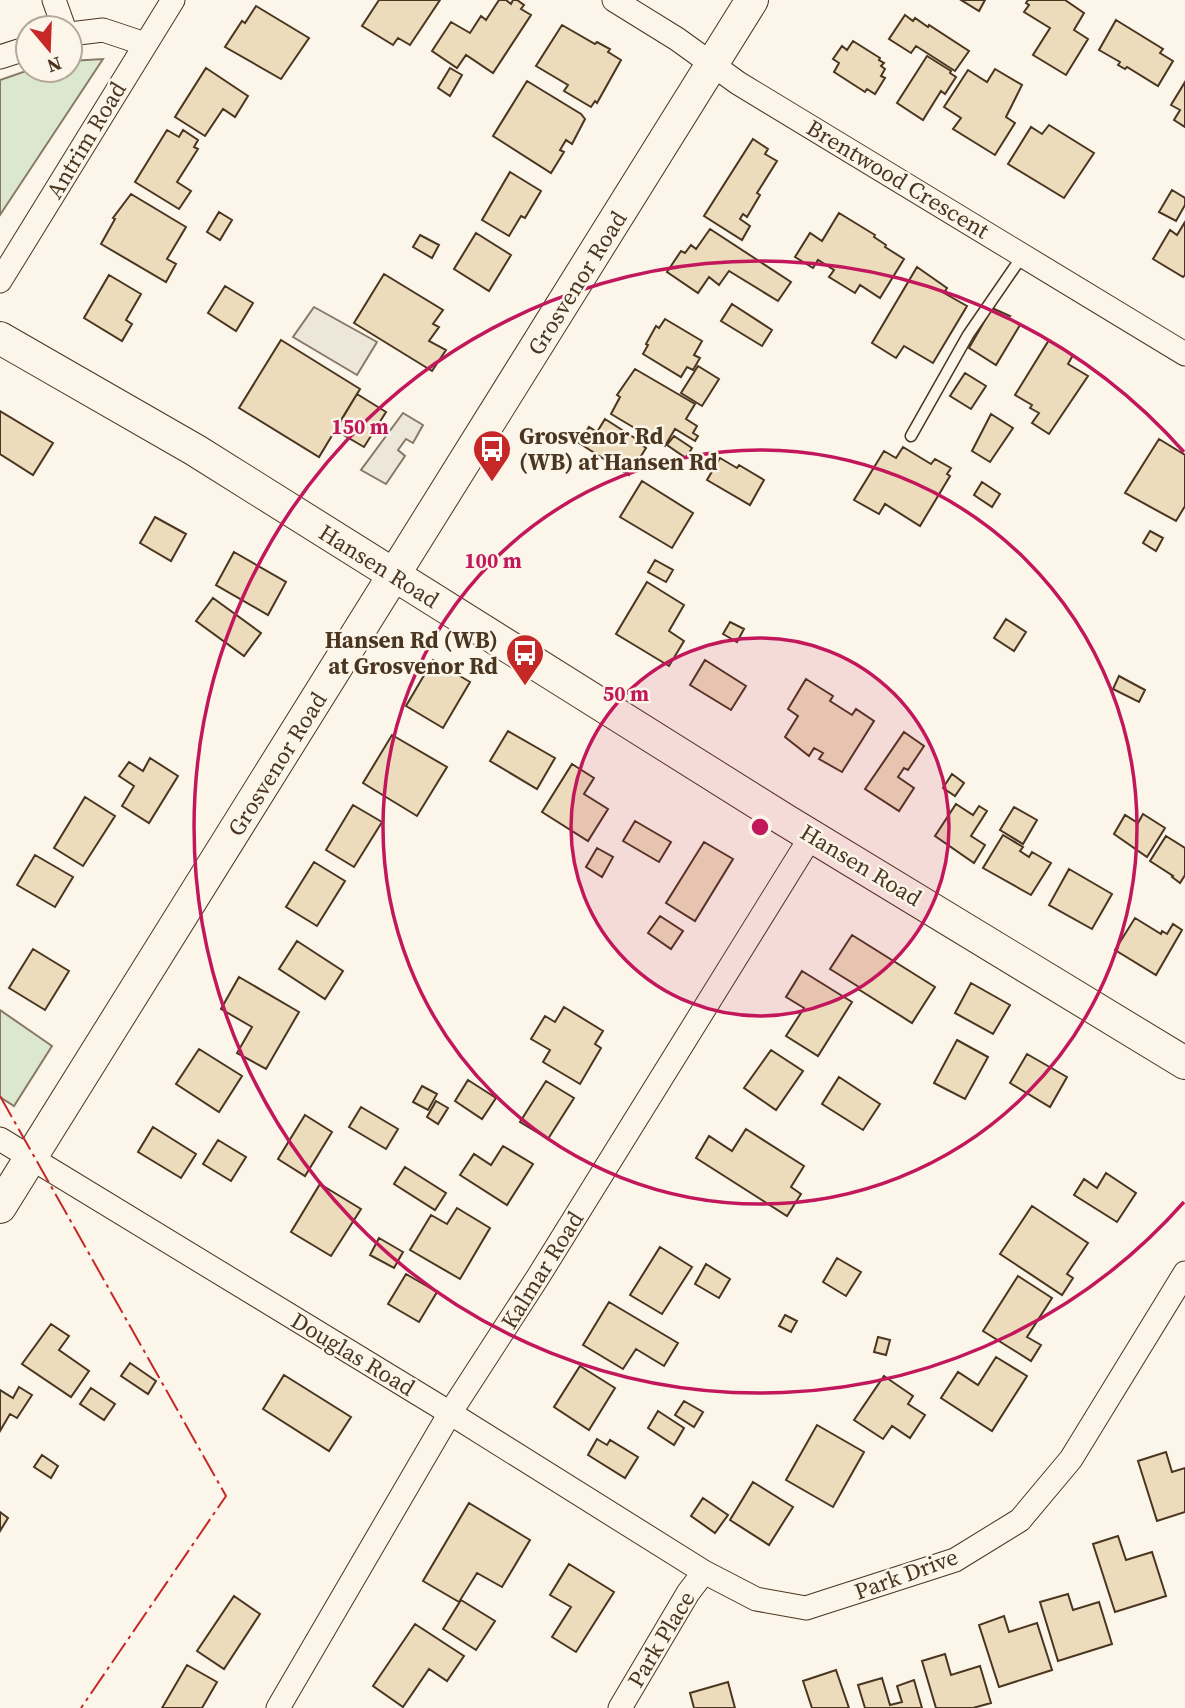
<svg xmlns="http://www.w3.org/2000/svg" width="1185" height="1708" font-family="'Source Serif 4',serif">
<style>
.green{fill:#dce7d0;stroke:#887966;stroke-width:2}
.parking{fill:#ede7d9;stroke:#887966;stroke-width:2}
.building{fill:#ecdcbc;stroke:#4a3520;stroke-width:2}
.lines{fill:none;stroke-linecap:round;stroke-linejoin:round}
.lane-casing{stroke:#4a3520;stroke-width:13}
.street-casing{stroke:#4a3520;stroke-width:25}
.secondary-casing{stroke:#4a3520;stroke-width:34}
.lane{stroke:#fbf6e9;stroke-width:10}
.street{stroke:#fbf6e9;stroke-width:23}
.secondary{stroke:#fbf6e9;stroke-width:32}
.power{stroke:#c62828;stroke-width:2;stroke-dasharray:24 5 3.5 5;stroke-linecap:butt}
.ring{fill:none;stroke:#c2185b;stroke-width:3.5}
.labels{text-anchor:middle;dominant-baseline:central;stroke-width:5;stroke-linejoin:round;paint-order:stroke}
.street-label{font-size:23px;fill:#4a3520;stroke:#fbf6e9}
.poi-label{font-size:23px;font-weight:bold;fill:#4a3520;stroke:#fbf6e9;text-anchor:start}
.centre{fill:#c2185b;stroke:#fbf6e9;stroke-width:3.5}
.ring-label{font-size:21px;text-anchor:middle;font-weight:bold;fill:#c2185b;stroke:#fbf6e9;stroke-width:5;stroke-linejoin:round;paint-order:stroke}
</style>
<rect width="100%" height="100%" fill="#fbf6e9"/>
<!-- green -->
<path class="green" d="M103,59L0,215V80L29,70H70V61Z
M0,1010L52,1046L14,1106L0,1097Z"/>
<!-- parking -->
<path class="parking" d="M314,307L377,342L357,375L293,337Z
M403,413L423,425L413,443L406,439L398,450L405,456L386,484L361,470Z"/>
<!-- building -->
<path class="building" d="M379,0H440L410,45L398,38L393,45L362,26Z
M499,0H506L511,4L513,0H517L524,5L521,9L531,15L493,73L466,55L457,68L432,51L451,22L470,33L481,16L486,20Z
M961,0H985L979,11Z
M1028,0H1065L1084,13L1074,30L1088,39L1066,75L1033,55L1050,28L1024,12L1029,5L1026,3Z
M256,6L309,38L281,79L225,47L242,21L245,23Z
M905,15L913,21L915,18L928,27L929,25L969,51L955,71L916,46L911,53L889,39Z
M1116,20L1163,49L1160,53L1173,61L1158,86L1127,67L1125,69L1118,65L1120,62L1099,50Z
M562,25L595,44L597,42L610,49L608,52L621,60L597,103L595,101L591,107L564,91L568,85L536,66Z
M853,41L880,58L879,60L884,63L881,66L885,69L881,76L885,78L875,94L867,89L865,92L834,72L839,63L833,59L842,46L847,50Z
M927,56L951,71L950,73L956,77L945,94L941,91L923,120L897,103Z
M206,68L248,96L235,117L223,109L205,136L175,117Z
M450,68L462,75L450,96L438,88Z
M995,69L1022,85L1006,117L1015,123L995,155L953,129L961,118L944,107L968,70L987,82Z
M527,81L581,114L585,119L572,144L566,140L560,150L564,152L551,173L493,136Z
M1185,82V127L1174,120L1180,110L1171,105Z
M1049,125L1094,153L1064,198L1008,164L1031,127L1042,134Z
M167,130L179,137L183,130L198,140L194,147L198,149L177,182L191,191L179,209L135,182Z
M753,139L768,149L765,154L777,161L757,193L760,195L747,217L743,214L740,219L750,226L742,240L704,216Z
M510,172L541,191L525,218L521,216L509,236L482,220Z
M1172,190L1185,198V205L1176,221L1159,212Z
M131,194L186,227L167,259L176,264L166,282L101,244L115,219L113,218Z
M219,212L232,220L220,240L207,232Z
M839,213L875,235L874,237L886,245L885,247L904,259L880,298L860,285L855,293L829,277L834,270L818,260L813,268L795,257L810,233L822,241Z
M1185,222V275L1183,277L1153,259L1170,230L1177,235Z
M710,229L791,282L778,301L729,271L719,285L709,277L698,293L667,272L681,251L685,253L691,245L696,249Z
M476,233L511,255L489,291L454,269Z
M420,235L439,245L432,258L413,247Z
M917,267L947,288L944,293L967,306L933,363L904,346L896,358L872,343Z
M384,274L443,310L433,324L439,327L429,341L446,350L432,371L354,323Z
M109,275L141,294L126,320L132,324L122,341L84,318Z
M225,286L253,303L236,331L208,313Z
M732,304L772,330L762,346L721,321Z
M992,308L1010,316L1008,318L1020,325L996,365L969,348Z
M665,319L702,341L694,355L700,358L693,370L687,367L681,377L643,354L648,345L646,344L656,326L659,328Z
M281,340L360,389L319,457L239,408Z
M1049,340L1073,355L1068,364L1088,376L1049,434L1032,423L1039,413L1030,408L1032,405L1015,395Z
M698,366L719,379L702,406L681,393Z
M635,369L695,404L686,419L697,426L693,433L698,436L695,441L675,429L665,446L611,414L620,397L617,395Z
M965,373L986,386L971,409L950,396Z
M357,394L386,412L364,447L335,430Z
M0,411L53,443L33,475L0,454Z
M991,414L1013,428L990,462L972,451Z
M605,419L641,442L640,444L646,448L629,475L579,443L589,427L597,432Z
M674,436L692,448L686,458L667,445Z
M1159,439L1185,455V506L1176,521L1125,493Z
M903,447L931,464L935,459L951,468L947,474L950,476L920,526L885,504L879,514L854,500L884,451L896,458Z
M720,458L737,468L739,465L764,480L750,505L707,480Z
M642,481L693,513L672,548L620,517Z
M982,482L1000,494L992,507L974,495Z
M155,517L186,534L171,561L140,543Z
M1150,531L1163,538L1156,551L1143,543Z
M234,552L286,582L268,615L216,585Z
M655,560L673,570L666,582L648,572Z
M647,582L684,605L669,631L684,641L669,666L616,634Z
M213,598L261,633L244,656L196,621Z
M1006,619L1026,632L1014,651L994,638Z
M730,622L744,629L737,642L723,634Z
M433,660L470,682L443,728L406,706Z
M705,660L746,686L731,710L690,685Z
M1119,676L1145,690L1139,702L1113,689Z
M806,679L833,696L830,701L852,715L856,709L874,721L842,772L819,759L823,753L814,748L809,756L785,737L798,716L788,709Z
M508,731L555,758L537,789L490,761Z
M904,732L924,746L908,770L904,768L898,777L914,788L899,811L865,789Z
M392,735L447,767L417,816L363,783Z
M150,758L178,776L149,823L122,806L134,786L119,776L129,762L143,771Z
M572,764L594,778L584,794L608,809L588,841L542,812Z
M952,774L964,783L955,796L943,788Z
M85,797L115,816L83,866L54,848Z
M956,804L973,815L979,806L987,811L971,836L985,845L974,863L935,836Z
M353,805L382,822L354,867L326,850Z
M1014,807L1037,820L1023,844L1000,830Z
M1143,814L1165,828L1147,857L1114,834L1125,815L1138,823Z
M635,821L671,842L659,862L623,841Z
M1003,835L1023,847L1020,851L1029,857L1032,852L1051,863L1031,895L983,868Z
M1166,836L1185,848V875L1180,883L1172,877L1173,876L1150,861Z
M704,842L733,859L695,921L666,903Z
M597,848L613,857L602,877L586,867Z
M35,855L73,877L55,907L17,885Z
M314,862L345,881L317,926L286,907Z
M1069,869L1112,894L1092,929L1049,905Z
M660,916L683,931L671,949L648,933Z
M1135,918L1161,934L1162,931L1167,934L1173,924L1182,930L1156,975L1115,950Z
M852,935L935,987L912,1023L858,989L859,987L830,969Z
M297,941L343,971L325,999L279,969Z
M33,949L69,971L45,1010L9,988Z
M802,971L852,1002L818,1056L786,1036L804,1008L786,997Z
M239,977L299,1012L266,1069L237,1053L252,1027L221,1009Z
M971,983L1010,1005L993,1034L955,1013Z
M564,1007L603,1031L595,1044L601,1048L580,1084L543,1062L550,1050L531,1039L545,1016L555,1022Z
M957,1040L988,1057L965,1099L934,1083Z
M199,1049L242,1076L219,1112L176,1084Z
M771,1050L803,1071L776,1110L744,1088Z
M1027,1054L1067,1077L1050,1107L1010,1083Z
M839,1077L880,1104L863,1130L822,1104Z
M468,1080L496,1098L482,1119L455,1101Z
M546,1081L574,1098L548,1139L520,1122Z
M422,1086L437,1094L428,1110L413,1102Z
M436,1101L448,1108L438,1124L427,1117Z
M361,1107L398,1129L386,1149L349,1127Z
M305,1115L332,1132L305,1176L278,1159Z
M153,1127L196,1154L181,1178L138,1152Z
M746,1129L804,1166L791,1187L801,1194L787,1216L696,1158L709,1136L732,1151Z
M218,1140L246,1157L231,1181L203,1164Z
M503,1146L533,1164L507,1205L460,1175L474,1154L491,1165Z
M405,1167L446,1193L435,1210L394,1184Z
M1106,1173L1136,1193L1117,1222L1074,1195L1084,1179L1097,1188Z
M320,1184L361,1209L331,1256L291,1232Z
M1032,1206L1088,1243L1067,1274L1073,1278L1062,1295L1000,1254Z
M457,1208L490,1228L460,1279L410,1250L431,1215L447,1224Z
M379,1238L403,1252L394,1268L370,1255Z
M660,1247L692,1267L662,1314L630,1295Z
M837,1258L861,1272L846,1296L823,1282Z
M706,1264L730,1279L719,1298L695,1284Z
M406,1274L437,1292L419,1322L388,1304Z
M1018,1276L1052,1298L1027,1337L1041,1345L1031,1361L983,1331Z
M609,1302L678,1343L664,1366L636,1349L623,1369L583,1345Z
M785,1315L797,1321L791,1332L779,1326Z
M51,1324L69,1336L59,1350L89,1371L71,1397L22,1364Z
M878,1337L890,1340L886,1355L874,1352Z
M996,1357L1027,1376L992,1431L941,1398L958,1372L978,1385Z
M130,1363L156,1381L148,1394L121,1376Z
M580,1366L615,1388L589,1430L554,1407Z
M284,1375L351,1417L329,1451L263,1409Z
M884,1376L913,1396L908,1404L925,1415L910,1438L892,1426L883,1439L854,1420Z
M19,1387L32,1395L17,1418L10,1414L0,1431V1390L13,1398Z
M91,1388L115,1404L104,1420L80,1404Z
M684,1401L703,1412L694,1427L675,1415Z
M658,1411L684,1428L674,1445L648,1428Z
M817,1425L864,1452L833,1507L786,1480Z
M597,1439L607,1445L610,1440L638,1457L625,1478L588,1455Z
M1166,1452L1172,1472L1185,1468V1512L1157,1521L1138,1461Z
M42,1455L58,1466L51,1478L34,1467Z
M753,1482L793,1507L769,1545L730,1520Z
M703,1498L728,1515L715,1533L691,1516Z
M469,1503L530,1540L502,1587L477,1573L459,1602L423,1581Z
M0,1512L8,1518L0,1531Z
M1118,1536L1126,1560L1152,1552L1166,1596L1115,1612L1093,1544Z
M569,1564L614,1592L576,1652L552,1637L571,1607L550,1595Z
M1068,1594L1073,1610L1099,1602L1112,1644L1058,1661L1040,1602Z
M234,1596L260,1614L224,1669L197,1651Z
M461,1600L495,1621L476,1650L443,1629Z
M1004,1616L1009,1632L1037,1623L1052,1670L999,1687L979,1625Z
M415,1624L464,1656L447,1681L429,1669L403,1707L373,1686Z
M945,1654L951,1675L980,1666L991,1703L973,1708H936L922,1661Z
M187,1665L217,1682L202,1708H162Z
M836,1670L849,1708H812L803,1681Z
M882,1678L890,1705L902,1702L897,1686L914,1680L922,1708H865L858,1685Z
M728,1682L735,1708H694L690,1693Z"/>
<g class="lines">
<defs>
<path id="lane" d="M911,436L968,335L1023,255"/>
<path id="street" d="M54,0L64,28
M614,0L677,39L738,83L1185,354
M70,34L103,30L145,44
M0,57L28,48
M0,281L173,0
M0,1139L450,1413L704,1572L756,1599L806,1608L955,1560L1020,1520L1071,1459L1185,1273
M278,1708L450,1413L538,1277L812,835
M620,1708L688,1593L704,1572"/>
<path id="secondary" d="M0,338L195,450L785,820L1185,1063
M0,1207L752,0"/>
</defs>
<!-- lane casing -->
<use href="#lane" class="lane-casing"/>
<!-- street casing -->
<use href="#street" class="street-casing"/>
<!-- secondary casing -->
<use href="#secondary" class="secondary-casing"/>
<!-- lane -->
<use href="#lane" class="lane"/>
<!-- street -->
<use href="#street" class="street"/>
<!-- secondary -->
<use href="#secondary" class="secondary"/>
<!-- power -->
<path class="power" d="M0,1096L226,1496L81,1708"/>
</g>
<!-- distance rings -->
<circle cx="760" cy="827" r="189" fill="#c2185b" fill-opacity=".12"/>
<g class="ring">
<circle cx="760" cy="827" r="189"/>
<circle cx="760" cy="827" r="377"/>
<path d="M1184 1202A566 566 0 1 1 1184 452"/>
</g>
<!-- icons -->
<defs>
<symbol id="bus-pin" viewBox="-11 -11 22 30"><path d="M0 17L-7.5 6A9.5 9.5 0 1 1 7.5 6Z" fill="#c62828" stroke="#fbf6e9"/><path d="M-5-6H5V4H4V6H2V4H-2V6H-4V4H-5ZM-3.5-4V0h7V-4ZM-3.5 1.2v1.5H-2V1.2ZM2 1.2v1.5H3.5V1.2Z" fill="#fff"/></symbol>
</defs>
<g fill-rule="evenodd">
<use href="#bus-pin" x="470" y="427" width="44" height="60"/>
<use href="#bus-pin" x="503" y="631" width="44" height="60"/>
</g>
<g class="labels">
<!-- street labels -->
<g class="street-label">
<text transform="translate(86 140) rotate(-59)">Antrim Road</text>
<text transform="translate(898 179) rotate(31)">Brentwood Crescent</text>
<text transform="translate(577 283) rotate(-58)">Grosvenor Road</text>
<text transform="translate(379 566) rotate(32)">Hansen Road</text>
<text transform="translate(277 764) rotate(-58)">Grosvenor Road</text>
<text transform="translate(861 865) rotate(31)">Hansen Road</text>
<text transform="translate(542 1270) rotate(-58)">Kalmar Road</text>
<text transform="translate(353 1354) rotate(31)">Douglas Road</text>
<text transform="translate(906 1574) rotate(-20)">Park Drive</text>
<text transform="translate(661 1639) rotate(-59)">Park Place</text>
</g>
<!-- poi labels -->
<g class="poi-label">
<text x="519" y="436">Grosvenor Rd<tspan x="519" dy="26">(WB) at Hansen Rd</tspan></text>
<text x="498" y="640" text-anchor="end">Hansen Rd (WB)<tspan x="498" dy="26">at Grosvenor Rd</tspan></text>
</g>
</g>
<circle cx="760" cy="827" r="10" class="centre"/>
<g class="ring-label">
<text x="360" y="434">150 m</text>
<text x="493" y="568">100 m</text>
<text x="626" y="701">50 m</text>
</g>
<!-- north arrow -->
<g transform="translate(49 49) rotate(161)"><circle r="33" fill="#fbf6e9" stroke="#b4a999" stroke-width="2"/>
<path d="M0-5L12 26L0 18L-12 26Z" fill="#c62828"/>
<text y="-10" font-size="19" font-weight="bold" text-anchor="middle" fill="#4a3520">N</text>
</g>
</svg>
